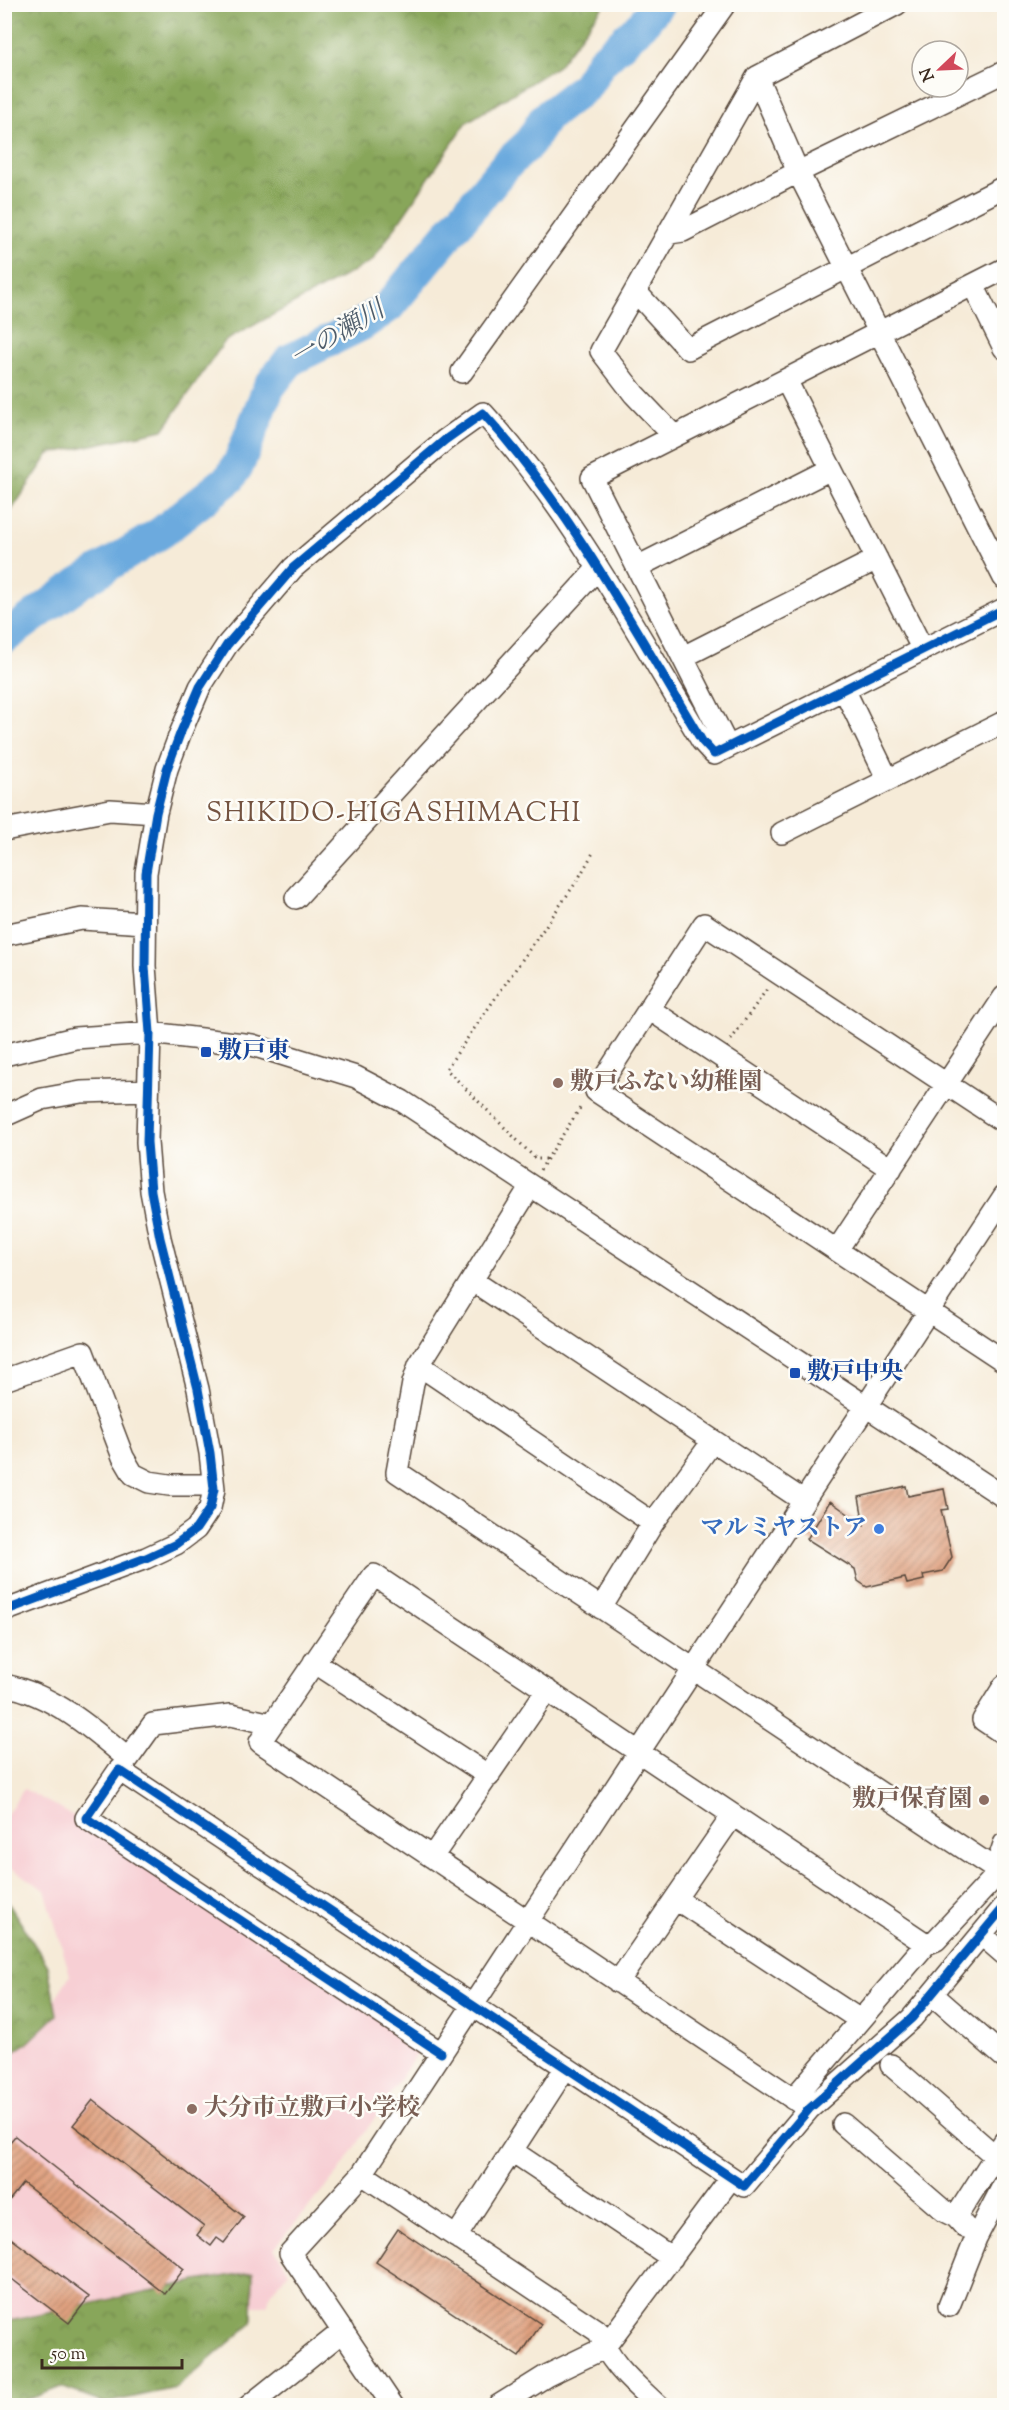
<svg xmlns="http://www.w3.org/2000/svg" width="1009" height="2410" font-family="'Sorts Mill Goudy','Noto Serif JP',serif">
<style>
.built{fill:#f7cfd4}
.forest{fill:url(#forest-crowns);stroke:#62683c;stroke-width:1.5}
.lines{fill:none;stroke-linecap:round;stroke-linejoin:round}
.river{stroke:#6caade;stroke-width:33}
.building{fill:url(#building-hatch)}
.minor-casing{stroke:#57473a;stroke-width:24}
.path{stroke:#57473a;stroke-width:3;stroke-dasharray:1.5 4.5;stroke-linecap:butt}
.minor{stroke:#fff;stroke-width:21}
.cycleway-casing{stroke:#fdfcf7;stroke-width:13}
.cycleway{stroke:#0057b8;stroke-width:9}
.transit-dot{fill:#1a4fb4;stroke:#fdfcf7;stroke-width:2}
.education-dot{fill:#8d6e63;stroke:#fdfcf7;stroke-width:2}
.shop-dot{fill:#3f7fe0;stroke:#fdfcf7;stroke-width:2}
.labels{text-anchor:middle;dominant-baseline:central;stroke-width:5;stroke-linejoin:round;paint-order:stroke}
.transit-label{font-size:24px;font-weight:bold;fill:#164399;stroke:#fdfcf7;text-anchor:start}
.education-label{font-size:24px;font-weight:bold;fill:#785e54;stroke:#fdfcf7;text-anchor:start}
.shop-label{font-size:24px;font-weight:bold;fill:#366cbe;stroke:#fdfcf7;text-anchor:end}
.water-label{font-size:26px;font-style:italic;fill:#4f5d6b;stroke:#fdfcf7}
.quarter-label{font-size:27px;letter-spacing:1.5px;fill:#745340;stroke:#fdfcf7}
</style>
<defs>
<pattern id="forest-crowns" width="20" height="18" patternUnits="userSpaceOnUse" patternTransform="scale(1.5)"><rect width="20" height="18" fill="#88a65a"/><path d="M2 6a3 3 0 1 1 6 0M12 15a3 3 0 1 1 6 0" fill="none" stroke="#70874a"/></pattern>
<pattern id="building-hatch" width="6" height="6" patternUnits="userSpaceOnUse" patternTransform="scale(1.5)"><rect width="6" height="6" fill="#dfa07f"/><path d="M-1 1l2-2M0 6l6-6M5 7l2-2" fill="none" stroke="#b68367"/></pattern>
</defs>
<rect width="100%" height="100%" fill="#fdfcf7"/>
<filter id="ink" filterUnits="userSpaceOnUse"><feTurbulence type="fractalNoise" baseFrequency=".0167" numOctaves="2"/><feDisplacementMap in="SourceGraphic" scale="12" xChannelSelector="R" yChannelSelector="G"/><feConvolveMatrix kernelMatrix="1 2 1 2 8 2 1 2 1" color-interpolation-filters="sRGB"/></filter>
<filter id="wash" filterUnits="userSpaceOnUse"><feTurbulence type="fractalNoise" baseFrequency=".008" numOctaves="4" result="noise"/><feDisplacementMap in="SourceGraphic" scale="24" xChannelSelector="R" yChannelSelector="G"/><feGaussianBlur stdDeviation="1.35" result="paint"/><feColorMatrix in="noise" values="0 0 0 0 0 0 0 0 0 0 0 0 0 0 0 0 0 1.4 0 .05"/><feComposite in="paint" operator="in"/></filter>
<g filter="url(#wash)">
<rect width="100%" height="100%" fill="#f6ebd8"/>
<!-- built -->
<path class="built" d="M24,1789L81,1820L421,2047L339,2172L274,2248L290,2272L270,2293L268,2304L264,2306H254L223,2298L5,2336V2046L40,2023L70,1975L45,1890L5,1864V1817Z"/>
<!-- forest -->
<path class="forest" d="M5,4H604V5L558,66L467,122L372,261L225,341L163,430L49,454L5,520Z
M5,1898L48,1966L57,2015L29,2042L5,2058Z
M253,2272L252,2323L176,2388L106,2403L61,2387L14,2405L5,2406V2322L196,2281Z"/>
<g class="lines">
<!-- river -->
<path class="river" d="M4,638L78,584L162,532L230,478L239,463L269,387L290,360L361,325L389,306L506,165L529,144L545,118L586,86L601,62L643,23L658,4"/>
</g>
<g id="blocks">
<!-- building -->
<path class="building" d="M906,1486L908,1496L944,1489L948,1509L941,1510L952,1557L943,1571L923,1575L924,1580L907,1584L905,1578L867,1587L858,1581L855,1569L807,1539L830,1501L864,1525L859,1497Z
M93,2100L244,2217L224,2243L217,2238L211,2246L197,2235L204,2226L73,2125Z
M15,2136L184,2269L165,2294L23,2183L4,2207V2149Z
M398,2229L541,2324L519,2357L376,2262Z
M4,2233L89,2297L69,2323L4,2273Z"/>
</g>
</g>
<g filter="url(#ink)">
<use href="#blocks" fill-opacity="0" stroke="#57473a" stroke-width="1.5"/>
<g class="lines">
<defs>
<path id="minor" d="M757,77L798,172L1004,578
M670,233L683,231L798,172L1004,72
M973,285L1004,348
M636,292L688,349L1004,187
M462,372L725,4
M786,380L923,650
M674,436L634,394L601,351L757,77L897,4
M637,567L831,469
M683,657L877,559
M844,689L888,780
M728,747L592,478L1004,269
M4,830L110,810L156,813
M782,833L1004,722
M296,898L598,568
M4,935L82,919L145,923
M649,1009L891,1169
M4,1055L75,1038L150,1033L252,1045L356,1077L402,1101L1004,1497
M4,1116L42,1099L81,1092L147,1090
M1004,1122L704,924L596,1091L1004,1361
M525,1195L419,1365L413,1383L397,1472L995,1869
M837,1250L1004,997
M473,1281L804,1501
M419,1365L653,1523
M4,1380L83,1352L123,1457L133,1474L149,1482L169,1485H213
M601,1608L653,1523L713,1441
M4,1611L146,1558L176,1544L196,1529L210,1508L214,1489L210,1453L198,1389L160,1238L151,1191L147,1142L150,1033L145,966L146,873L156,813L167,769L180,734L200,687L227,645L293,568L445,440L483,413C572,511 634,628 702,741L714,754L1004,609
M314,1662L489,1776
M4,1685C52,1694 92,1728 128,1759L153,1724L231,1715L272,1724
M1004,1686L983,1720L1004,1734
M432,1857L547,1690
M676,1899L860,2020
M982,1935L1004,1954
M618,1982L733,1815
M933,1995L1004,2057
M441,2053L86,1818L119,1770L744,2186L809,2109L912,2018L1004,1907
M891,2065L995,2156
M793,2099L926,1944L936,1940L992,1880L1004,1844
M809,2109L260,1742L374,1575L926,1944
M843,2124L944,2211L956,2217
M512,2151L672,2258
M362,2174L599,2332C609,2364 634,2383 658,2406
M965,2227L956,2217L1004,2142
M456,2237L566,2067
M949,2306L976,2238L1004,2184
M249,2406L343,2331
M393,2406L290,2253L362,2174L1004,1196
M498,2406L546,2376L604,2348L731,2178"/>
</defs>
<!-- minor casing -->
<use href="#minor" class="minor-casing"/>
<!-- path -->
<path class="path" d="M731,1040L767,989
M546,1159H536L446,1069L577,881L593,853
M540,1170L582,1105"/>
<!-- minor -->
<use href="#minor" class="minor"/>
<defs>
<path id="cycleway" d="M4,1611L146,1558L176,1544L196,1529L210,1508L214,1489L210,1453L198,1389L160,1238L151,1191L147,1142L150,1033L145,966L146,873L156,813L167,769L180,734L200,687L227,645L293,568L445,440L483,413C572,511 634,628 702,741L714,754L1004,609
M441,2053L86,1818L119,1770L744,2186L809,2109L912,2018L1004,1907"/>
</defs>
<!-- cycleway casing -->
<use href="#cycleway" class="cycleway-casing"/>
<!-- cycleway -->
<use href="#cycleway" class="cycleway"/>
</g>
</g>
<!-- markers -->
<g class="transit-dot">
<rect x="200" y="1046" width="12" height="12" rx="3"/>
<rect x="789" y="1367" width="12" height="12" rx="3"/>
</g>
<g class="education-dot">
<circle cx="558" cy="1083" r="6"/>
<circle cx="984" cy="1800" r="6"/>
<circle cx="192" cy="2109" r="6"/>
</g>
<circle class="shop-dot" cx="879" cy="1529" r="6"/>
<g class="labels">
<!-- transit labels -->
<g class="transit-label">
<text x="218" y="1052">敷戸東</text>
<text x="807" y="1373">敷戸中央</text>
</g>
<!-- education labels -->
<g class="education-label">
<text x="570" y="1083">敷戸ふない幼稚園</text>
<text x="972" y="1800" text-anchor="end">敷戸保育園</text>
<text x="204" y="2109">大分市立敷戸小学校</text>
</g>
<!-- shop labels -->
<g class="shop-label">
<text x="867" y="1529">マルミヤストア</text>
</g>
<!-- water labels -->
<g class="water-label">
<text transform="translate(338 335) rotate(-31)">一の瀬川</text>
</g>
<!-- quarter labels -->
<g class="quarter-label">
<text x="394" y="814">SHIKIDO-HIGASHIMACHI</text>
</g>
</g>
<!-- margin -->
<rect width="1009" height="2410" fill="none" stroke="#fdfcf7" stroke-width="24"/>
<!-- north arrow -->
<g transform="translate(940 69) rotate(247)"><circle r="28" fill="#fdfcf7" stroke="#afa8a0" stroke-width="1.5"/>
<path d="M0-4.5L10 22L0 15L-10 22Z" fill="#d1495b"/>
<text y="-9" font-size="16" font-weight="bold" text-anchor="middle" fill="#3b2a1e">N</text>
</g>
<!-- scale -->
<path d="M42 2359v9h140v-9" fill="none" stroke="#3b2a1e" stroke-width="3"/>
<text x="51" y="2359" font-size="18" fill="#3b2a1e" stroke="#fdfcf7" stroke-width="4.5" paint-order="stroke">50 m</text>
</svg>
